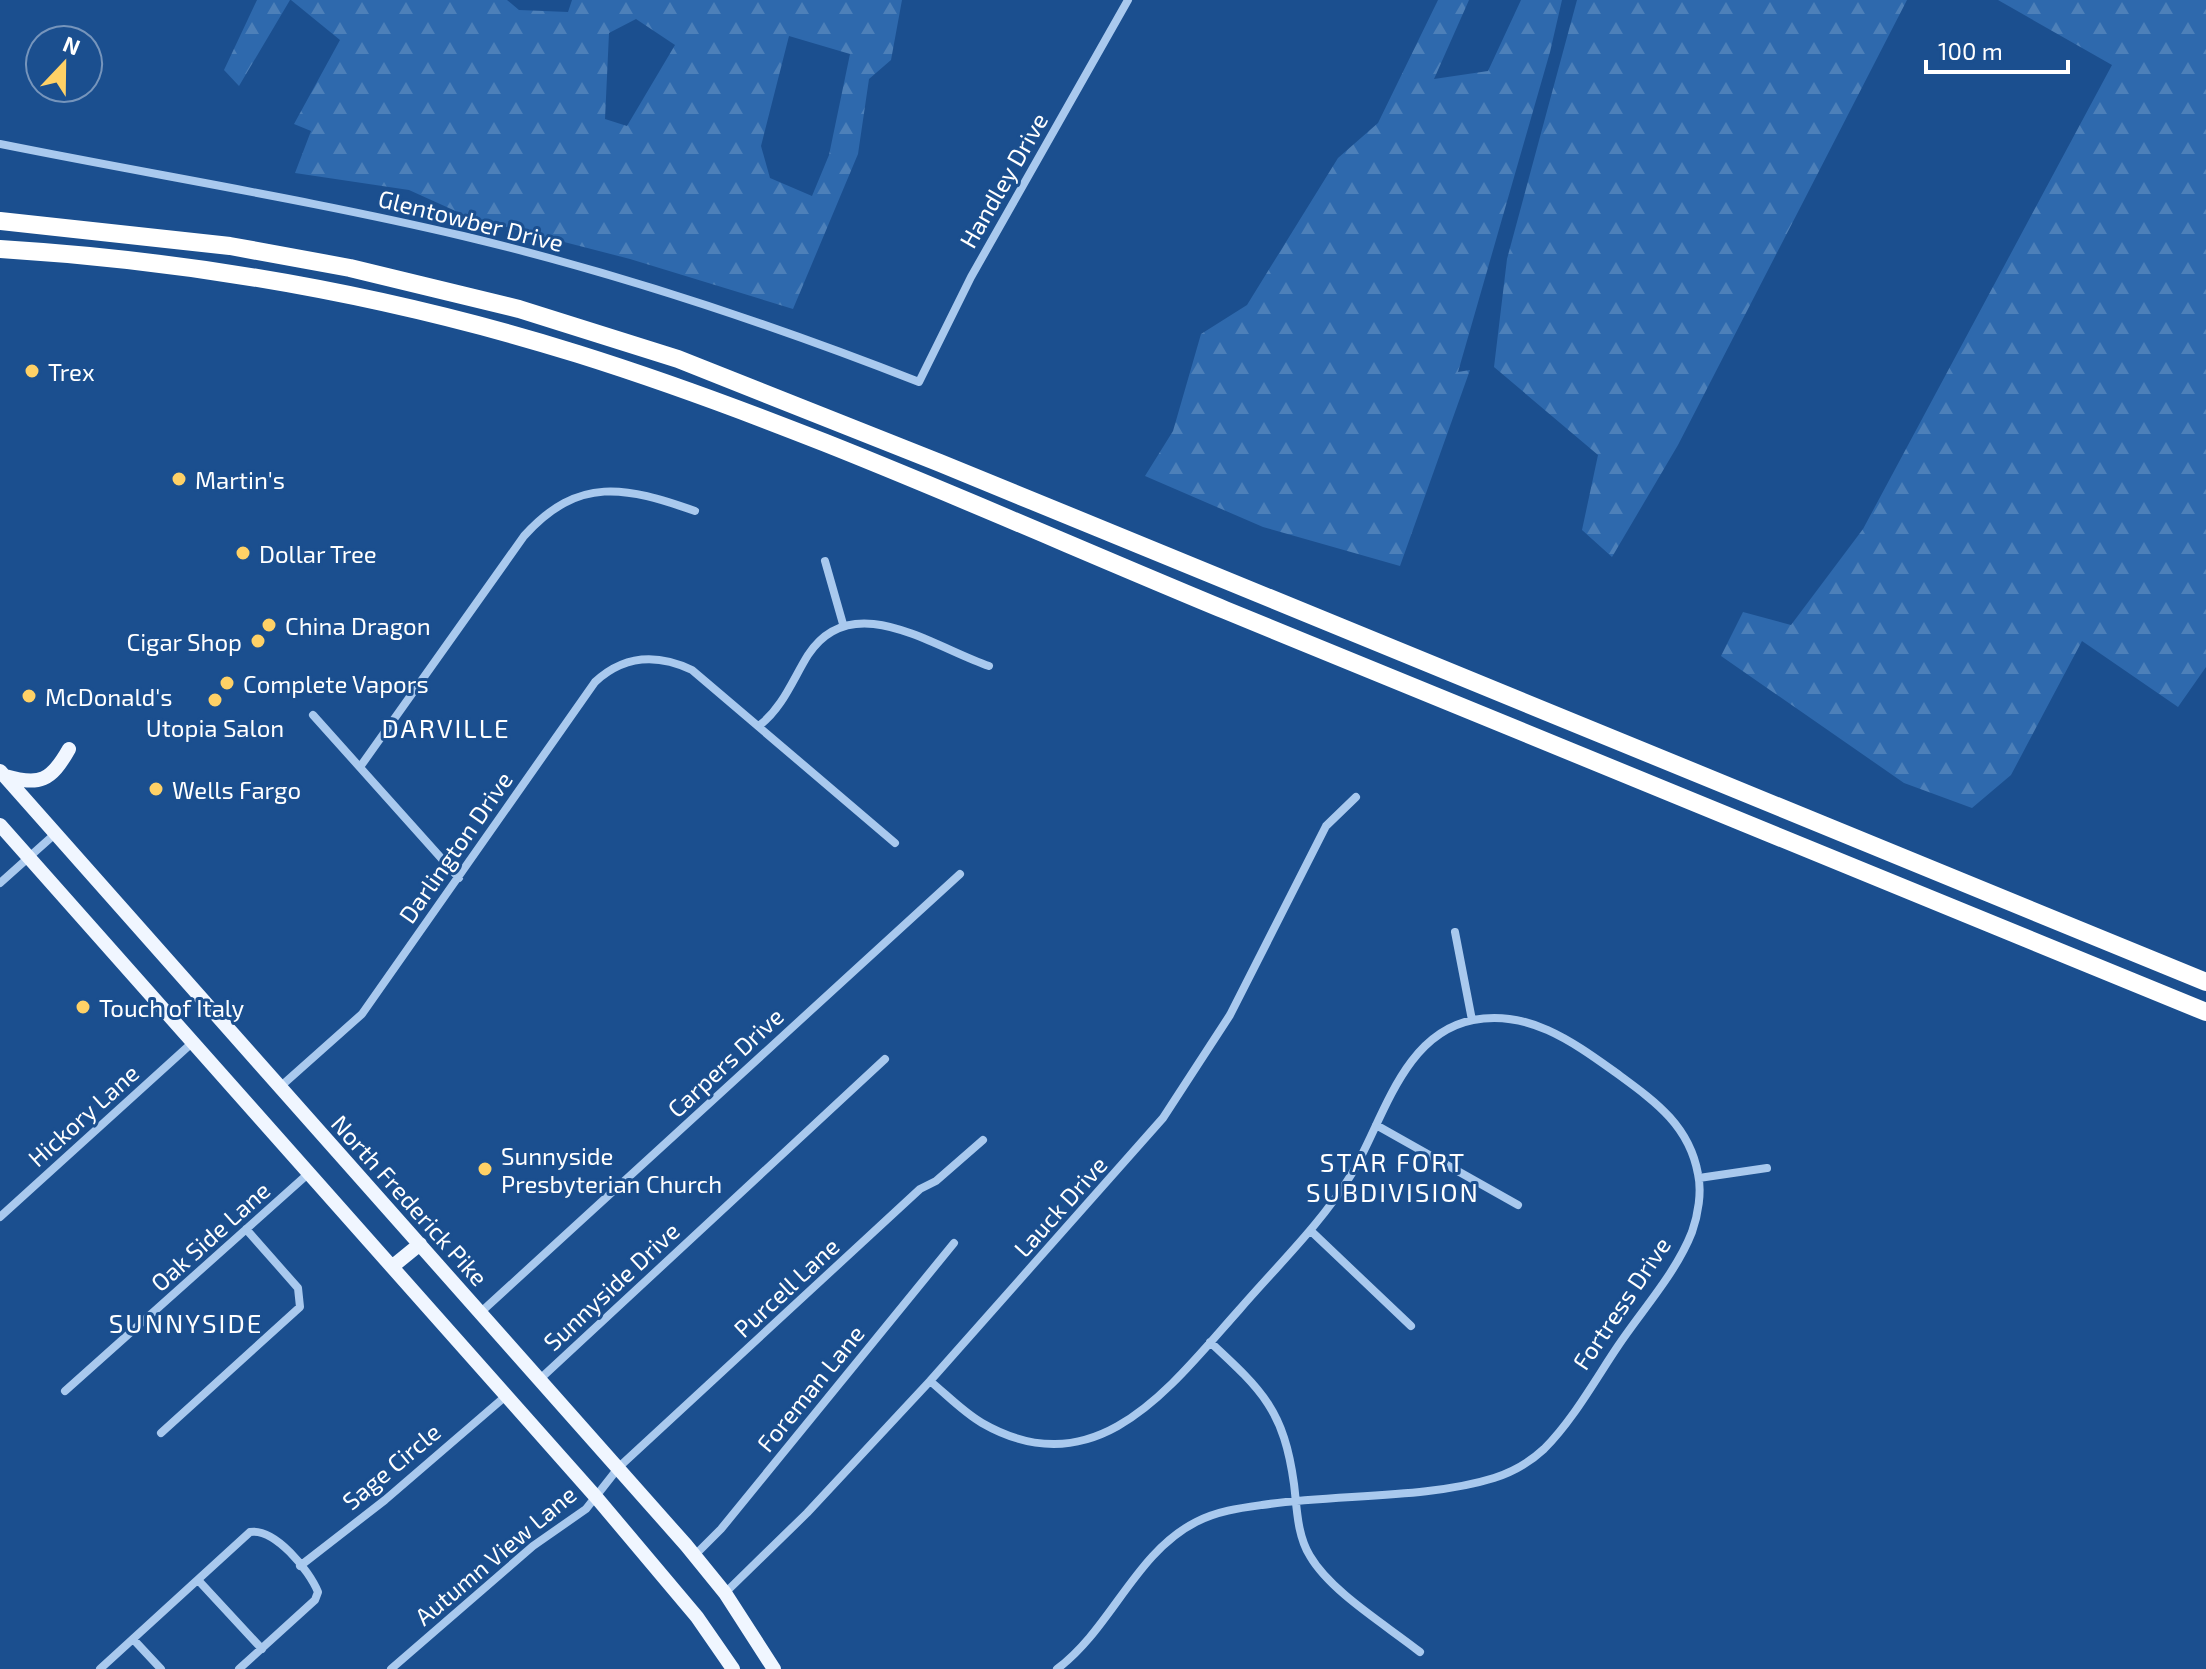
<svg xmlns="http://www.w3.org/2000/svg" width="2206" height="1669" font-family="'Exo 2',sans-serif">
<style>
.forest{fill:url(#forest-firs);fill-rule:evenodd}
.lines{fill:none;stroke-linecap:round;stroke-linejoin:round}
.minor{stroke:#a9c9ee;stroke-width:8}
.primary{stroke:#f0f6ff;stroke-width:14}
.motorway{stroke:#fff;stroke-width:18}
.poi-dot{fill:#ffd166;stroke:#1b4f8f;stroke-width:3}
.labels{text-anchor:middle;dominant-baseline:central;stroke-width:6;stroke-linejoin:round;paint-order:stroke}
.street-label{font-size:24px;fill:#fff;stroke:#1b4f8f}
.poi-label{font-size:24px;fill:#fff;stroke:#1b4f8f;text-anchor:start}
.neighbourhood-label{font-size:26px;letter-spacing:2px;fill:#fff;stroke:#1b4f8f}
</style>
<defs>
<pattern id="forest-firs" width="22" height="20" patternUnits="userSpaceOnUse" patternTransform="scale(2)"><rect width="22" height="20" fill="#2e69ad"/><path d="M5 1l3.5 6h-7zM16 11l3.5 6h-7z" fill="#4d80b9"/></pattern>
</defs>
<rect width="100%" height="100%" fill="#1b4f8f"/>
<!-- forest -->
<path class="forest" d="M257,0H290L239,86L224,70Z
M291,0H507L519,10L568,12L572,0H902L891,60L869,79L858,154L793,309L630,259L471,218L409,190L295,173L311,131L294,124L340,40ZM636,19L675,45L627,126L605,119L609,33ZM789,36L850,54L829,155L812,196L770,178L761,146Z
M1438,0H1469L1434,79L1488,71L1521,0H1562L1550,52L1458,372L1470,370L1400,566L1263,527L1145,476L1173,431L1201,334L1247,305L1338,158L1378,123Z
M1577,0H1907L1678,445L1612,557L1582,530L1598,455L1494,367L1507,259Z
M1998,0H2206V667L2178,707L2082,641L2011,775L1972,808L1904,783L1721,656L1743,612L1791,625L1863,529L2112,65Z"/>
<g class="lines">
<!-- minor -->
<path class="minor" d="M0,144C154,175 310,200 463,236C618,273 771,324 919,382L971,277L1128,0
M825,561L843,624
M313,715L459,878
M760,725C783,707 793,679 808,655C852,587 933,647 989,666
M360,767L524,536C579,475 626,487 695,511
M0,883L56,833
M1455,932L1472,1020
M280,1087L362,1014L595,682C623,656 656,653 692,670L895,843
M1376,1125L1518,1205
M1699,1178L1767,1168
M0,1217L193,1042
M1311,1231L1411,1326
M481,1312L960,874
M1210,1342C1263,1391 1284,1411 1294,1484C1297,1508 1297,1535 1310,1556C1331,1592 1386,1625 1420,1652
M540,1379L885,1059
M930,1381C947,1395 963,1412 982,1423C1097,1489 1171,1386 1239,1310C1277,1266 1320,1225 1351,1175C1383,1122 1402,1034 1473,1020C1528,1009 1573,1042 1615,1072C1653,1100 1689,1124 1698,1174C1702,1192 1698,1215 1692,1232C1676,1273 1642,1310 1618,1346C1595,1380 1573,1420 1544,1449C1530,1462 1513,1472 1494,1478C1427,1499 1334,1494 1262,1505C1240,1508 1217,1511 1196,1522C1135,1553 1111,1629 1057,1669
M65,1391L309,1173
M161,1433L300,1307L298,1288L246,1229
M695,1555L721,1529L954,1243
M300,1566L385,1500L507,1395
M198,1580L262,1649
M725,1593L807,1513L930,1381L1163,1118L1230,1015L1326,826L1356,797
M133,1639L161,1669
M100,1669L250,1532C275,1528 309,1570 318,1592L315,1600L239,1669
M391,1669L533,1546L586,1509L619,1467L920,1189L936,1181L983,1140"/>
<!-- primary -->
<path class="primary" d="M0,771L686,1545L725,1593L774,1669
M5,776C40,786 51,781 69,749
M0,825L596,1497L697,1617L733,1669
M393,1266L420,1244"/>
<!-- motorway -->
<path class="motorway" d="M0,221L230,246L350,268L519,309L678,359L940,463L2206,982
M0,249C195,261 392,296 578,354C798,423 1012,522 1225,610C1552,744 1879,878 2206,1012"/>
</g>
<!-- markers -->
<g class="poi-dot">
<circle cx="32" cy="371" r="8"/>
<circle cx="179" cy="479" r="8"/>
<circle cx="243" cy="553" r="8"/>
<circle cx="269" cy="625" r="8"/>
<circle cx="258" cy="641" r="8"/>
<circle cx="227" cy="683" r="8"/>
<circle cx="29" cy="696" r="8"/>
<circle cx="215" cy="700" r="8"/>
<circle cx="156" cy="789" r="8"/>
<circle cx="83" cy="1007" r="8"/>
<circle cx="485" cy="1169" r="8"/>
</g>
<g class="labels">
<!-- street labels -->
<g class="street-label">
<text transform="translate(1003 180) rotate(-60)">Handley Drive</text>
<text transform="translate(471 220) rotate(14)">Glentowber Drive</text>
<text transform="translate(455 847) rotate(-55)">Darlington Drive</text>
<text transform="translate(725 1062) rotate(-43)">Carpers Drive</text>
<text transform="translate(83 1115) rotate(-42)">Hickory Lane</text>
<text transform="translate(410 1200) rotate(48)">North Frederick Pike</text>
<text transform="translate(1060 1206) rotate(-48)">Lauck Drive</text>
<text transform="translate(210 1236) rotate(-42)">Oak Side Lane</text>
<text transform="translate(611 1286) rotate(-43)">Sunnyside Drive</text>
<text transform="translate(786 1287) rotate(-43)">Purcell Lane</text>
<text transform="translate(1621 1303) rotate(-56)">Fortress Drive</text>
<text transform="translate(810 1388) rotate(-51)">Foreman Lane</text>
<text transform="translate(391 1466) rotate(-40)">Sage Circle</text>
<text transform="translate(495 1555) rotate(-40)">Autumn View Lane</text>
</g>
<!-- poi labels -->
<g class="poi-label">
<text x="48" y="371">Trex</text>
<text x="195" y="479">Martin's</text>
<text x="259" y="553">Dollar Tree</text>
<text x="285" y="625">China Dragon</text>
<text x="242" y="641" text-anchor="end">Cigar Shop</text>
<text x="243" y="683">Complete Vapors</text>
<text x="45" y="696">McDonald's</text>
<text x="215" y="727" text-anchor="middle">Utopia Salon</text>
<text x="172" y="789">Wells Fargo</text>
<text x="99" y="1007">Touch of Italy</text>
<text x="501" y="1155">Sunnyside<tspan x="501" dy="28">Presbyterian Church</tspan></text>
</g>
<!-- neighbourhood labels -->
<g class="neighbourhood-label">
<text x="446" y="727">DARVILLE</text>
<text x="1393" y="1161">STAR FORT<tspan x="1393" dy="30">SUBDIVISION</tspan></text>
<text x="186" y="1322">SUNNYSIDE</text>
</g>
</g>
<!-- north arrow -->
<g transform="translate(64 64) rotate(22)"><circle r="38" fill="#1b4f8f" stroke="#7695bc" stroke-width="2"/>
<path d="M0-6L14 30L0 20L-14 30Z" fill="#ffd166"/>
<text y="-12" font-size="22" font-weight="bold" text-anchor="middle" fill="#ffffff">N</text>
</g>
<!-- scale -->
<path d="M1926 60v12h142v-12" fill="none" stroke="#ffffff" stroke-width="4"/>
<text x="1938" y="60" font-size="24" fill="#ffffff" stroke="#1b4f8f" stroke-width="6" paint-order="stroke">100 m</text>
</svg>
